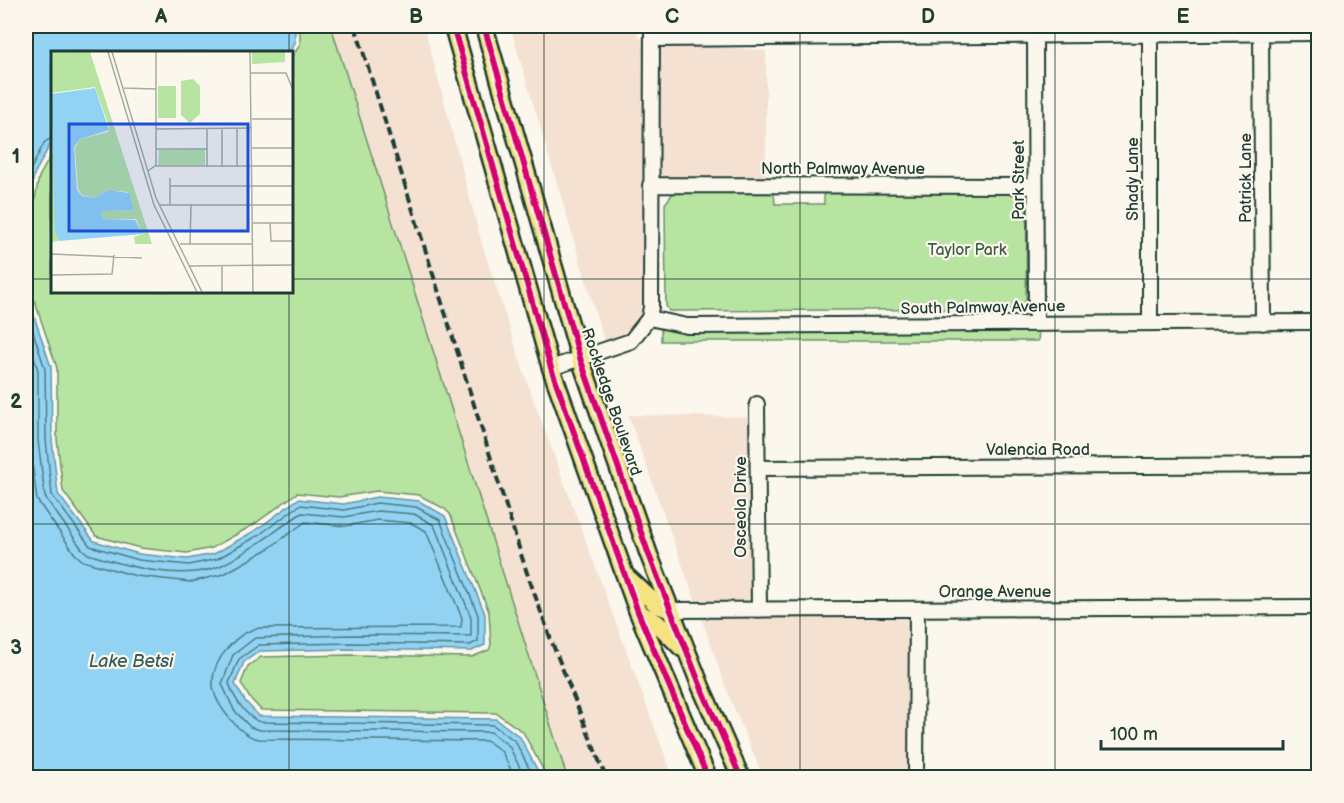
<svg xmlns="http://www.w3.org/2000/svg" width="1344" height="803" font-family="'Balsamiq Sans',sans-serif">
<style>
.built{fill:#f4e1d2}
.green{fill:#b8e4a2;stroke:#6c906b;stroke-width:1.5}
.water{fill:#92d3f3;stroke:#6497a7;stroke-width:1.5}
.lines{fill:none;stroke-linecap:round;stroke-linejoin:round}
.shore{stroke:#4d7980;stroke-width:1.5}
.minor-casing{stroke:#1f3d34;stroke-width:18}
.major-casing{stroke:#1f3d34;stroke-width:21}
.minor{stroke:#fbf7ec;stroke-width:14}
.major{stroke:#f5e382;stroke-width:16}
.rail{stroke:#1f3d34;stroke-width:4;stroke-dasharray:9 4.5;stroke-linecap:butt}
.cycleway-casing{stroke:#fbf7ec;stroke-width:10}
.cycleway{stroke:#d6006c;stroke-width:6}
.grid{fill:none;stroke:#1f3d34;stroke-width:1.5;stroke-opacity:0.55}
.labels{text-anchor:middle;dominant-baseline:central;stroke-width:4.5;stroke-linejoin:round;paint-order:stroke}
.street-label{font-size:16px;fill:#1f3d34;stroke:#fbf7ec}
.park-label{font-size:16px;fill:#3e5e4a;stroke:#fbf7ec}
.water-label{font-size:18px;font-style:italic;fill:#365b5a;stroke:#fbf7ec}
.inset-road{fill:none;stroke:#a3ada2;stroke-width:1.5}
.view{fill:#1d4ed8;fill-opacity:0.15;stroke:#1d4ed8;stroke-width:3}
.inset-edge{fill:none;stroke:#1f3d34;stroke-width:3}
.neatline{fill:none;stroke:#1f3d34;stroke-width:2}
.grid-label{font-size:20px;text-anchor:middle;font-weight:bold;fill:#1f3d34}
</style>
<rect width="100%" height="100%" fill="#fbf7ec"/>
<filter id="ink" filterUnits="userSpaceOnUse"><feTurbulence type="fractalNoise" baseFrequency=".0167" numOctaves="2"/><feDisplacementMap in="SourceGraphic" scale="12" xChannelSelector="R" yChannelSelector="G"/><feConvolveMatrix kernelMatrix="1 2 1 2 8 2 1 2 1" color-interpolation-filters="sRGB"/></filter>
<g filter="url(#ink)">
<!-- built -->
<path class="built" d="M331,26H424L482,244L528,385L673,777H567Z
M510,26H638V38L646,39L645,306L643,315L628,335L604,341Z
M658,46H713L766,51V179L656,178Z
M628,415L751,417L752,603H696Z
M910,616V777H763L727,691L701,617Z"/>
<!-- green -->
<path class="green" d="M300,26H331L567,777H547L523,732L496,713L261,710L249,697L241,683L248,666L261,657L350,655L472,657L489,650L491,645L489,612L450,514L445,509L419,495L377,491L339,497L297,493L253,525L212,548L187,553L140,548L96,536L63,491L57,439V368L32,293L26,249L39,177L52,153V291H291V58L300,45Z
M1018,191L1026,198L1027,204L1026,300L1021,309L669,311L666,306L665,204L673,193H774L775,204H824V192Z
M661,328L687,333L1039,331L1038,341H661Z"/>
<!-- water -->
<path class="water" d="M26,26H295V43L289,52H52V141L34,175L26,224Z
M26,285L27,295L51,367L52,440L58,494L94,541L139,554L187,559L214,554L256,530L298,499L344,504L377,497L419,501L445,516L485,614V645L472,651L350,649L260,651L244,662L235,684L245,701L259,716L496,719L520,737L541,777H26Z"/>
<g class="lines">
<!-- shore -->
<path class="shore" d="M26,190L29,173L44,143L48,140L52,139
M26,310L45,369L46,440L52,495L90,546L139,560L189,565L217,559L259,535L300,505L344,510L377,503L416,507L440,520L478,615V641L470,645L350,643L259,645L239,659L229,683C233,697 246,717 260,722L493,725L515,741L534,778
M26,333L38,370V440L45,497L82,549L88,554C126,566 182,582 220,566C250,552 275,530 302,513L344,517L378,511L414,514L434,525L471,617V636L350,635L255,638L233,655L222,684L234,710L250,727L260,730L491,732L509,746L525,778
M26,361L29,372V441L37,500L75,554L83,561L136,576L191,582L224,574L268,549L305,522L345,526L378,520L411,523L426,531L462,618L461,627L260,628C237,631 211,661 213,685C214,704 241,737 259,739L488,741L502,752L515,778"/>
<defs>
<path id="minor" d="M1261,32L1263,323
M1150,35V322
M1035,36L1036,324
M652,39L1318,33
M650,185L1035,186
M649,318L687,326L1318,322
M551,368L631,341L649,318L651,307L652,26
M757,404L759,610
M758,468L1318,465
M671,610L1318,607
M916,778L917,609"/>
<path id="major" d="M453,26L551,368L638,612L708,778
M484,26L580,358L649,555L701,687L741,778
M627,577L657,605L671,610
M638,612L657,623L682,648"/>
</defs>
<!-- minor casing -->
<use href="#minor" class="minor-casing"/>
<!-- major casing -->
<use href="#major" class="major-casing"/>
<!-- minor -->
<use href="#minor" class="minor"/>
<!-- major -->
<use href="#major" class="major"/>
<!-- rail -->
<path class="rail" d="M355,26L526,570L551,640L606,778"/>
<defs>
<path id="cycleway" d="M453,26L551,368L638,612L708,778
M484,26L580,358L649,555L701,687L741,778"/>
</defs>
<!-- cycleway casing -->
<use href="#cycleway" class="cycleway-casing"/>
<!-- cycleway -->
<use href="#cycleway" class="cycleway"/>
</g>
</g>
<!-- grid -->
<path class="grid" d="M289,26V52M544,26V778M800,26V778M1055,26V778M26,279H52M291,279H1318M289,291V778M26,524H1318"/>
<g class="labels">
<!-- street labels -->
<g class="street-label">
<text x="843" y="169">North Palmway Avenue</text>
<text transform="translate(1246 178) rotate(-90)">Patrick Lane</text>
<text transform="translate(1133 179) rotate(-90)">Shady Lane</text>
<text transform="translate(1019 180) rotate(-90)">Park Street</text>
<text transform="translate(983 308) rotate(-1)">South Palmway Avenue</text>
<text transform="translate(611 402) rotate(71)">Rockledge Boulevard</text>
<text x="1038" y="450">Valencia Road</text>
<text transform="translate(741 507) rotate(-90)">Osceola Drive</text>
<text x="995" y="592">Orange Avenue</text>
</g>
<!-- park labels -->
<g class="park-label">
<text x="967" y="250">Taylor Park</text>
</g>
<!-- water labels -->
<g class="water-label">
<text x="131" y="661">Lake Betsi</text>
</g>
</g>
<!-- overview -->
<g transform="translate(51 51)">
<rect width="242" height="242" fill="#fbf7ec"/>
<path d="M0,1H39L101,193H84L83,186L92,183L85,168H53L50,164L53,160L83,159L77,141L58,139L43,147L31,144L27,138L24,97L29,88L57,81L58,76L44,36L0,42ZM201,1H234V11L201,13ZM142,28L149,35V63L139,72L130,64V30ZM107,35H125V67H107ZM0,97L3,103L7,190L0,191ZM154,98V114H107L108,99Z" fill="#b8e4a2"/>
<path d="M44,37L58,79L29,88L23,96L26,139L31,145L43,147L58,139L78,142L83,159L53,160L50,164L53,168L84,169L92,183L8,190L4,181L0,43Z" fill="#92d3f3"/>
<path class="inset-road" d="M57,1L103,154L146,241M61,1L105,147L151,241M199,1L202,241M199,22H235L242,39M71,37L105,38M201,68H242M186,77V116M105,78L201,77M156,78V116M171,78V116M201,97H242M105,98H156M105,115H242M97,120L105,114V1M119,127V154M119,135H242M108,154H242M202,172H242M219,172L220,190H242M129,193H202M139,193L140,154M0,203L91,207M171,214V241M138,215L242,214M0,224L61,223L63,204"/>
<path class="view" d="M18,73H197V180H18Z"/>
<rect width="242" height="242" class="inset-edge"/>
</g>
<!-- margin -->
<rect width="1344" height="803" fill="none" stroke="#fbf7ec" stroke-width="66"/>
<!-- scale -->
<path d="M1101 740v9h182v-9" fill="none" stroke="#1f3d34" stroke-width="3"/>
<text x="1110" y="740" font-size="18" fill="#1f3d34" stroke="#fbf7ec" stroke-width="4.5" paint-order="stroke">100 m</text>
<rect x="33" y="33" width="1278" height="737" class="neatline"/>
<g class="grid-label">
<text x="161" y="23">A</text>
<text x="416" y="23">B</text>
<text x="672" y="23">C</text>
<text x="928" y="23">D</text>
<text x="1183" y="23">E</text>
<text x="16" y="163">1</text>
<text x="16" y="408">2</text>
<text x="16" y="654">3</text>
</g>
</svg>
